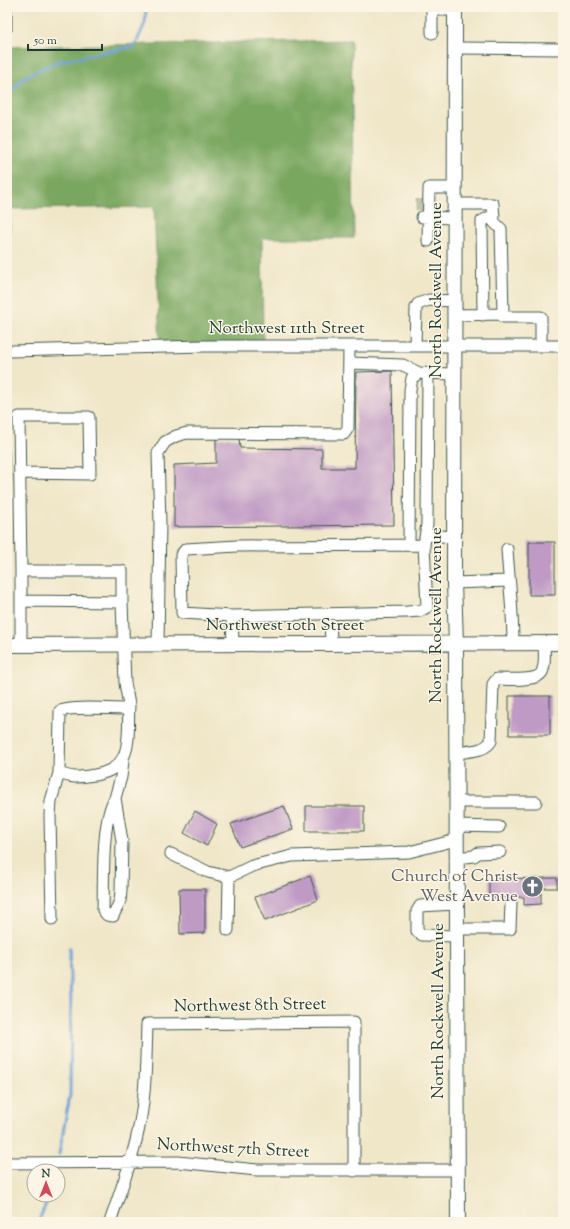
<svg xmlns="http://www.w3.org/2000/svg" width="570" height="1229" font-family="'Sorts Mill Goudy',serif">
<style>
.forest{fill:#7aa760;stroke:#4c724a}
.lines{fill:none;stroke-linecap:round;stroke-linejoin:round}
.stream{stroke:#669ed5;stroke-width:3}
.building{fill:#bf9ac5}
.minor-tunnel{stroke:#c6c5ab;stroke-width:11;stroke-dasharray:11 5.5;stroke-linecap:butt}
.minor-casing{stroke:#3e564a;stroke-width:13}
.major-casing{stroke:#3e564a;stroke-width:16}
.minor{stroke:#fff;stroke-width:11}
.major{stroke:#fff;stroke-width:14}
.labels{text-anchor:middle;dominant-baseline:central;stroke-width:3;stroke-linejoin:round;paint-order:stroke}
.street-label{font-size:17px;fill:#1f3d34;stroke:#fcf5e5}
.worship-label{font-size:17px;fill:#5b616d;stroke:#fcf5e5;text-anchor:end}
</style>
<rect width="100%" height="100%" fill="#fcf5e5"/>
<filter id="ink" filterUnits="userSpaceOnUse"><feTurbulence type="fractalNoise" baseFrequency=".025" numOctaves="2"/><feDisplacementMap in="SourceGraphic" scale="8" xChannelSelector="R" yChannelSelector="G"/><feConvolveMatrix kernelMatrix="1 2 1 2 8 2 1 2 1" color-interpolation-filters="sRGB"/></filter>
<filter id="wash" filterUnits="userSpaceOnUse"><feTurbulence type="fractalNoise" baseFrequency=".012" numOctaves="4" result="noise"/><feDisplacementMap in="SourceGraphic" scale="16" xChannelSelector="R" yChannelSelector="G"/><feGaussianBlur stdDeviation="0.9" result="paint"/><feColorMatrix in="noise" values="0 0 0 0 0 0 0 0 0 0 0 0 0 0 0 0 0 1.4 0 .05"/><feComposite in="paint" operator="in"/></filter>
<g filter="url(#wash)">
<rect width="100%" height="100%" fill="#f0e7c9"/>
<!-- forest -->
<path class="forest" d="M351,40L354,238H262L263,346L160,348L154,207L10,209V487H7V47Z"/>
<g class="lines">
<!-- stream -->
<path class="stream" d="M7,96L24,77L56,62L135,46L145,23L146,7
M59,1154L70,1095L71,1006L69,949
M38,1222L50,1195"/>
</g>
<g id="blocks">
<!-- building -->
<path class="building" d="M7,8H12V31H7Z
M392,371L394,525L174,527V465L216,463V438H239L240,448L322,449V468H355L356,372Z
M529,542H555V595H529Z
M509,696H550V735H509Z
M284,806L293,829L240,847L231,824Z
M306,806H364V831H306Z
M195,811L217,824L207,846L184,833Z
M310,876L318,900L265,921L255,897Z
M557,878V888H541V904L524,905V897H489V879Z
M179,889H205V933L180,934Z"/>
</g>
</g>
<g filter="url(#ink)">
<use href="#blocks" fill-opacity="0" stroke="#3e564a" stroke-width="1"/>
<g class="lines">
<!-- minor-tunnel -->
<path class="minor-tunnel" d="M421,199V210"/>
<defs>
<path id="minor" d="M432,7V33
M432,10H455
M455,48L563,49
M455,204H493L494,222L501,229L503,314
M422,217L455,218
M428,241L429,188H455
M455,315L503,314V317H541V346
M483,315L482,221L494,215
M415,346L416,308L418,304L429,300L455,301
M11,351L204,346H563
M349,363L403,365L419,373
M20,473L90,474L89,417H19L21,571
M427,535L454,537
M409,545L410,390L412,378L419,373L455,374
M424,545L427,524L428,374
M507,549C509,581 513,611 513,643
M454,583L509,581
M330,614L331,644
M232,616L407,612L420,611L427,607L424,545L237,546L186,549L181,555L182,613L232,616L233,644
M158,644L160,523L158,453L165,442L176,436L187,433L344,434L348,428L349,346
M21,645V601
M456,753C467,751 485,752 491,741L493,684L497,679C508,679 537,682 542,672C546,664 544,652 544,643
M59,773C75,779 79,777 95,775C135,768 127,737 129,705
M115,798C101,822 104,881 103,910L107,915L113,916L120,901L121,891L122,841L115,798L121,777L123,761
M456,802H536
M456,826L499,827
M171,854L208,872L229,877
M456,858L474,856L478,853L500,852
M456,904L420,906L417,911V931L422,935L456,936
M52,919L50,815L51,801L59,773L60,711C74,706 107,709 124,709L129,705L125,683L122,602L21,601V571H122V602
M456,929H510L511,903
M228,930L229,877L252,866L292,856L409,852L456,840
M7,1163L178,1162L257,1170H458
M110,1222C121,1189 134,1156 140,1122C146,1090 146,1056 147,1024L354,1022V1171"/>
<path id="major" d="M455,7L454,583L456,643L458,1222
M7,645L563,643"/>
</defs>
<!-- minor casing -->
<use href="#minor" class="minor-casing"/>
<!-- major casing -->
<use href="#major" class="major-casing"/>
<!-- minor -->
<use href="#minor" class="minor"/>
<!-- major -->
<use href="#major" class="major"/>
</g>
</g>
<!-- icons -->
<defs>
<symbol id="church-disc" viewBox="-11 -11 22 22"><circle r="9.5" fill="#6b7280" stroke="#fcf5e5"/><path d="M-1.2-6h2.4v3.5h3.3v2.4h-3.3V6h-2.4V-.1h-3.3v-2.4h3.3Z" fill="#fff"/></symbol>
</defs>
<g fill-rule="evenodd">
<use href="#church-disc" x="520" y="874" width="25" height="25"/>
</g>
<g class="labels">
<!-- street labels -->
<g class="street-label">
<text transform="translate(437 290) rotate(-90)">North Rockwell Avenue</text>
<text x="287" y="329">Northwest 11th Street</text>
<text transform="translate(437 615) rotate(-90)">North Rockwell Avenue</text>
<text x="285" y="626">Northwest 10th Street</text>
<text transform="translate(250 1006) rotate(-1)">Northwest 8th Street</text>
<text transform="translate(439 1011) rotate(-90)">North Rockwell Avenue</text>
<text transform="translate(233 1149) rotate(3)">Northwest 7th Street</text>
</g>
<!-- worship labels -->
<g class="worship-label">
<text x="518" y="877">Church of Christ<tspan x="518" dy="20">West Avenue</tspan></text>
</g>
</g>
<!-- margin -->
<rect width="570" height="1229" fill="none" stroke="#fcf5e5" stroke-width="24"/>
<!-- north arrow -->
<g transform="translate(46 1183)"><circle r="19" fill="#fcf5e5" stroke="#a4ab9e"/>
<path d="M0-3L7 15L0 10L-7 15Z" fill="#d1495b"/>
<text y="-6" font-size="11" font-weight="bold" text-anchor="middle" fill="#1f3d34">N</text>
</g>
<!-- scale -->
<path d="M28 44v6h74v-6" fill="none" stroke="#1f3d34" stroke-width="2"/>
<text x="34" y="44" font-size="12" fill="#1f3d34" stroke="#fcf5e5" stroke-width="3" paint-order="stroke">50 m</text>
</svg>
